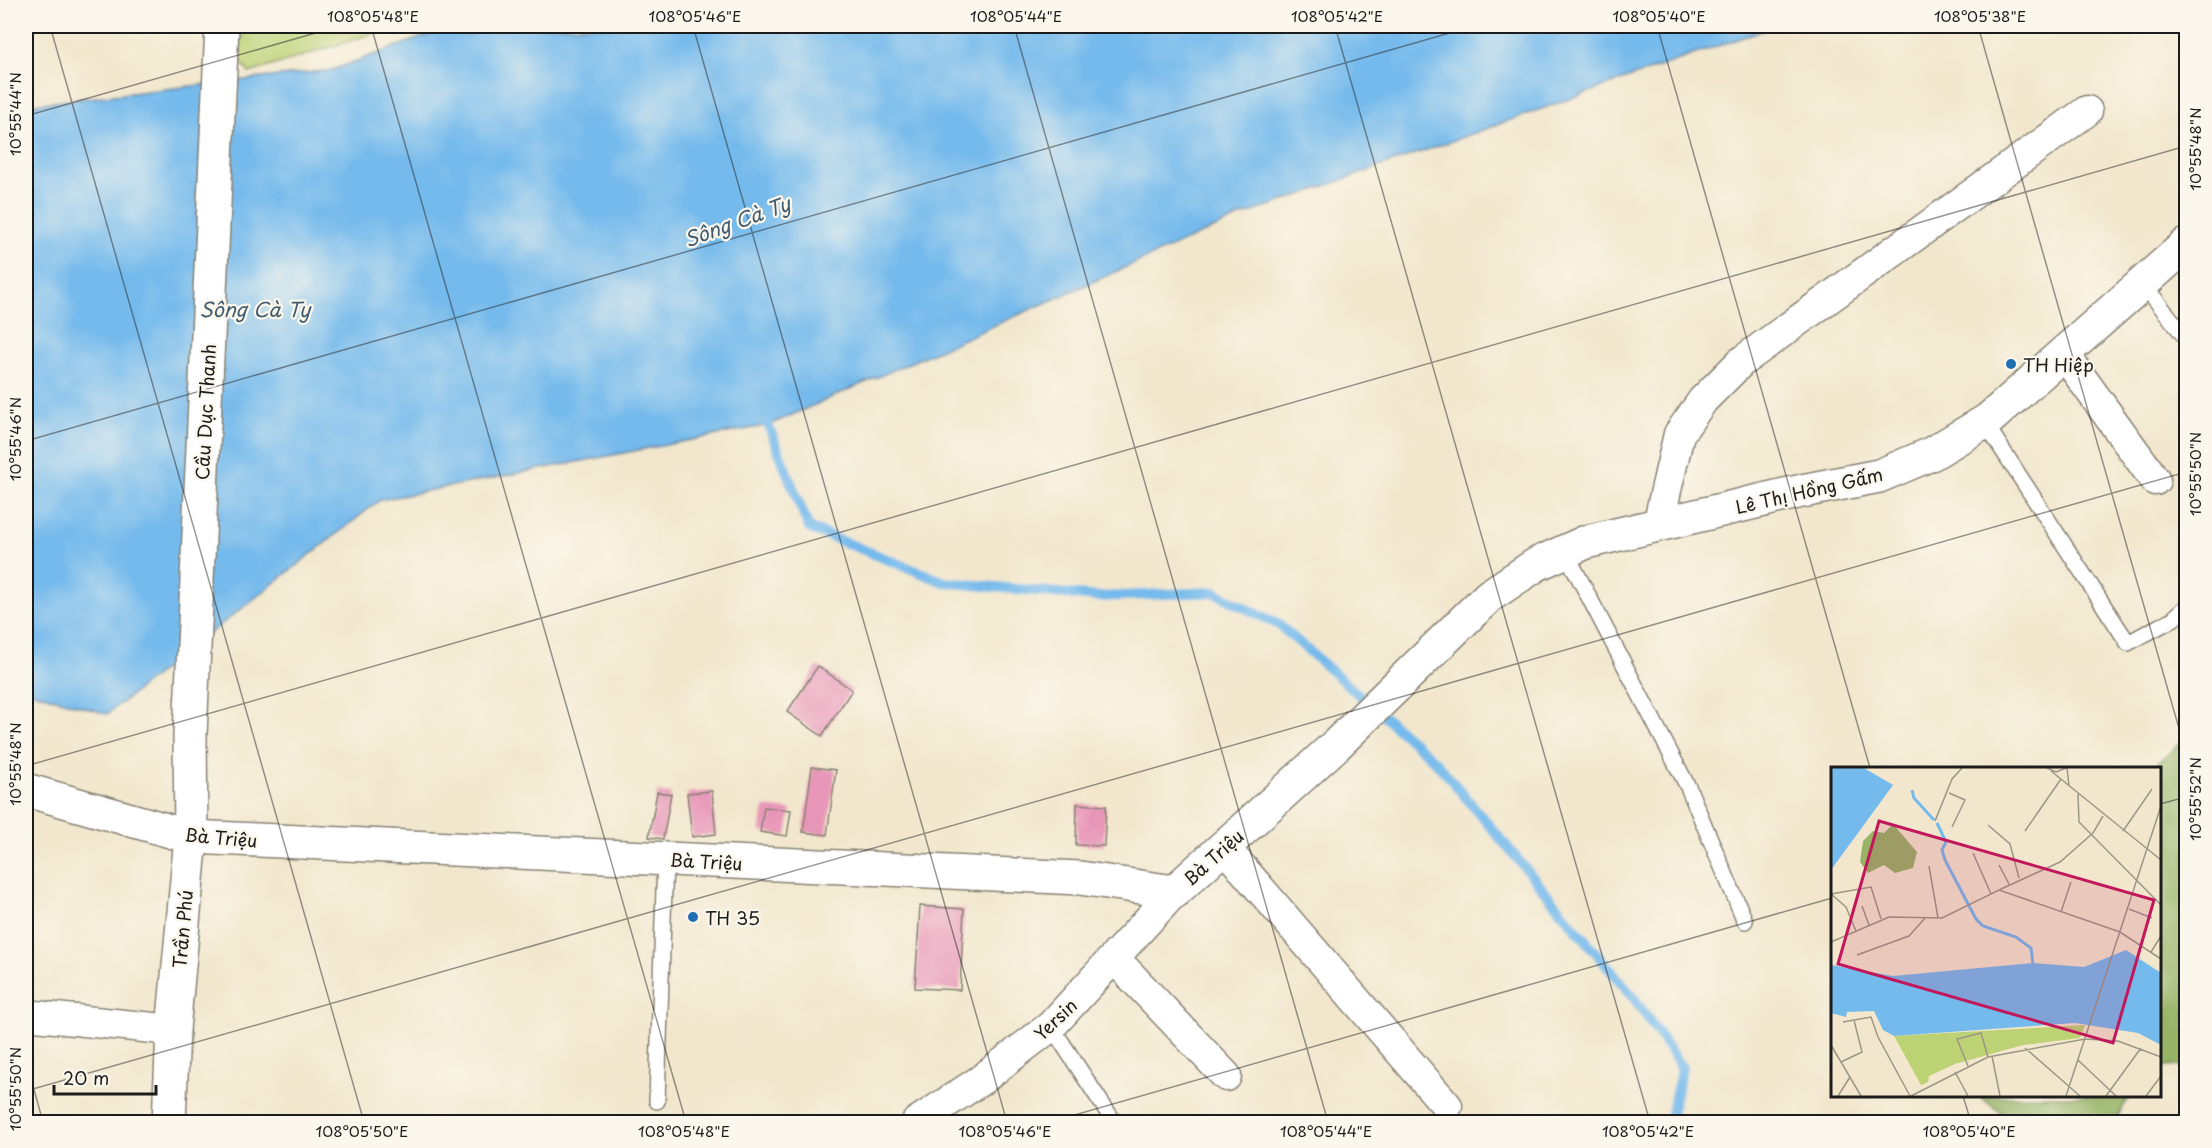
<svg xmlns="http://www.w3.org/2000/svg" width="2212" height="1148" font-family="'Playpen Sans',sans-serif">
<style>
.green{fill:#bdd175;stroke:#6c7648;stroke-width:1.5}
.forest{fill:#96b366;stroke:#596841;stroke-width:1.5}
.water{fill:#75baec;stroke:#486b84;stroke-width:1.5}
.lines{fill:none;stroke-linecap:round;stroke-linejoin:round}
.stream{stroke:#75baec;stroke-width:10}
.building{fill:#e796b7}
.lane-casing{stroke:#878274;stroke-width:18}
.street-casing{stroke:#878274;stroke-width:33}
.secondary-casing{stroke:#878274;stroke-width:36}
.lane{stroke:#fff;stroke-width:15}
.street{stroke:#fff;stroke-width:30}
.secondary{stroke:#fff;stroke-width:33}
.ticks{fill:none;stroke:#1c1c1c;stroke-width:1.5;stroke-opacity:0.45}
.poi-dot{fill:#1f6fb2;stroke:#fbf7ec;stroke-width:2}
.labels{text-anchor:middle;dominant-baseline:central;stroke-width:4.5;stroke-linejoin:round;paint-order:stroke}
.poi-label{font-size:18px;fill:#1c1c1c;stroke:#fbf7ec;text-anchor:start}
.street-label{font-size:18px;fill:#1c1c1c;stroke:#fbf7ec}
.water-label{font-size:20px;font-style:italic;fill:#405b6f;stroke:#fbf7ec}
.inset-river{fill:none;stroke:#75baec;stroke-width:3}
.inset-road{fill:none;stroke:#9c9686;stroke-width:1.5}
.view{fill:#c2185b;fill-opacity:0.15;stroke:#c2185b;stroke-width:3}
.inset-edge{fill:none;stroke:#1c1c1c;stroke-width:3}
.neatline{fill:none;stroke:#1c1c1c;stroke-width:2}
.ticks-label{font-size:15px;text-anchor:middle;fill:#1c1c1c}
</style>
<rect width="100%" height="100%" fill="#fbf7ec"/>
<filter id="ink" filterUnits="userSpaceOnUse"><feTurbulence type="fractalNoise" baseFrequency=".0167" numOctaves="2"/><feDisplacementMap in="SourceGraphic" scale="12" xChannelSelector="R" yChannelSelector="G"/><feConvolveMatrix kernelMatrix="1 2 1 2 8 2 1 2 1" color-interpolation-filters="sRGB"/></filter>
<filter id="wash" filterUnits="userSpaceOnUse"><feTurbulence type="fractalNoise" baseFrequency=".008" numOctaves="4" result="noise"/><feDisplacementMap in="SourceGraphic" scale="24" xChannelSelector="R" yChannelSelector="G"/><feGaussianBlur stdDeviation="1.35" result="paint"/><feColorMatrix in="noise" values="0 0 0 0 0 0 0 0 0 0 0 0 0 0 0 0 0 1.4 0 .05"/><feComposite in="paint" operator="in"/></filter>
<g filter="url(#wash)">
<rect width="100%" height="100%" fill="#f2e7cd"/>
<!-- green -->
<path class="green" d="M243,26H397L249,73L238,58Z"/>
<!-- forest -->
<path class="forest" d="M2182,742L2186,746V1066L2160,1067V768H2152Z
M1979,1096H2129L2115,1122H2020L2003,1114Z"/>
<!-- water -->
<path class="water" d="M453,26H1789L1771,27L1242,216L769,425L380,500L107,714L26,690V105L332,70Z"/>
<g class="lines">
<!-- stream -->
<path class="stream" d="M763,412L809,528L944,582L1097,597L1214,592L1279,625L1436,762L1634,998L1682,1068L1669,1122"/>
</g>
<g id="blocks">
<!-- building -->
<path class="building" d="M818,666L852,690L822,736L787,712Z
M812,767L836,770L827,835L803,832Z
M712,791L716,834L692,837L687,793Z
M657,792L671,794L663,839L649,837Z
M1077,804L1106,806L1104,846L1076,845Z
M764,807L791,810L787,836L760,832Z
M920,906L964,909L960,990L915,988Z"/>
</g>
</g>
<g filter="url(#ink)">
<use href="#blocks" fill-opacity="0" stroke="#878274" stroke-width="1.5"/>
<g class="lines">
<defs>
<path id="lane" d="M2143,284L2186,338
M1985,423L2128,643L2173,619L2186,607
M1565,551L1688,787L1745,921
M1051,1026L1114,1122
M657,1101L665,859"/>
<path id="street" d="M2064,354L2155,480
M1658,525L1679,434L1703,400L1741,362L2087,111
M1224,847L1447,1106
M1114,958L1226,1076
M26,1015L173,1030
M917,1122L981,1080L1051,1026L1174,892"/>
<path id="secondary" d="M26,790L191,837L1080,878L1174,892L1336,745L1489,596L1537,564L1586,542L1802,491L1879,476L1931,454L1988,420L2186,245
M169,1122L173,1030L191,837L190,735L222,26"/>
</defs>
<!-- lane casing -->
<use href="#lane" class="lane-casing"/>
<!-- street casing -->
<use href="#street" class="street-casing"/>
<!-- secondary casing -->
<use href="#secondary" class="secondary-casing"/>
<!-- lane -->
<use href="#lane" class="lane"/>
<!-- street -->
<use href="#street" class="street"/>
<!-- secondary -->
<use href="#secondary" class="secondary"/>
</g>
</g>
<!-- ticks -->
<path class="ticks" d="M50,26L364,1122M371,26L686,1122M693,26L1007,1122M1014,26L1328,1122M1335,26L1650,1122M1657,26L1870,768M1978,26L2186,753M26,116L340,26M26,441L1474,26M26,766L2186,146M2160,804L2186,797M26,1061L43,1122M26,1091L2186,472M1963,1096L1971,1122M1050,1122L1832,898M2184,1122H2186"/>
<!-- markers -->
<g class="poi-dot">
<circle cx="2011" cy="364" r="6"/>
<circle cx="693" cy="917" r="6"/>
</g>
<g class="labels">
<!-- poi labels -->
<g class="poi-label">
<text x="2023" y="364">TH Hiệp</text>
<text x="705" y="917">TH 35</text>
</g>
<!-- street labels -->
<g class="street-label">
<text transform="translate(205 412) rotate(-87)">Cầu Dục Thanh</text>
<text transform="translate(1809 490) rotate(-13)">Lê Thị Hồng Gấm</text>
<text transform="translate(221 837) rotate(5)">Bà Triệu</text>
<text transform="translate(1213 857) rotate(-42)">Bà Triệu</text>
<text transform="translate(706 861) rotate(3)">Bà Triệu</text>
<text transform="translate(182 929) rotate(-85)">Trần Phú</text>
<text transform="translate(1055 1019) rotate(-43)">Yersin</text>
</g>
<!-- water labels -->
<g class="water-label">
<text transform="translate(737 221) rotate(-20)">Sông Cà Ty</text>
<text x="255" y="309">Sông Cà Ty</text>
</g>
</g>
<!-- overview -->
<g transform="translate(1831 767)">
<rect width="330" height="330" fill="#f2e7cd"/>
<path d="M254,258L249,271L192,278L124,297L98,309L97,315L90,318L63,269Z" fill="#bdd175"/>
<path d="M62,57L86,85L82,101L64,106L53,98L37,106L29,95L32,74L42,64L53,66Z" fill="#96b366"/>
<path d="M0,1H33L62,18L0,103ZM295,183L330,206V278L307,266L244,256L63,269L52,263L43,244L16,245L15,250L0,246V198L62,209L202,196L253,200Z" fill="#75baec"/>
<path class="inset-river" d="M81,23L83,31L103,53M106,56L115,75L111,83L114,93L145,152L152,159L185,170L200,181L202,197"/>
<path class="inset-road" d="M216,1L225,5L235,1M236,1L238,19M220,4L330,93M118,26L134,33L121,60M247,27L248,55L330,138M104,54L121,12L131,1M157,58L179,77L188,111M194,64L230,12M292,64L321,22M142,86L160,127M168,98L178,117M98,99L107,151M168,123L229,95L262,66L272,49M0,127L40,120L50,152M0,127L15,140L25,164M31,139L38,158M298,142L321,151M230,145L240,115M0,175L58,150L111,151L168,123L289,165L330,192M320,185L330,169M26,188L78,169L94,151M12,255L40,250L47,270L79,329M0,278L30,329M194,281L249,329M161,289L169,329M247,293L285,329M10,295L31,285L23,253M137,299L126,272L150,266L157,290M124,305L137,329M7,329L19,310M80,329L157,290L254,272L287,274L330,290M235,329L330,39M275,329L310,281M315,329L330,309"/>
<path class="view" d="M48,54L323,133L282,276L7,197Z"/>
<rect width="330" height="330" class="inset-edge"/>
</g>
<!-- margin -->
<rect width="2212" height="1148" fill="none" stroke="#fbf7ec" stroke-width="66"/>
<!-- scale -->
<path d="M54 1085v9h102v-9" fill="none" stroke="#1c1c1c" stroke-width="3"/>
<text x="63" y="1085" font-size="18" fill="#1c1c1c" stroke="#fbf7ec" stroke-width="4.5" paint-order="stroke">20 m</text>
<rect x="33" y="33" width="2146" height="1082" class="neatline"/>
<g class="ticks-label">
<text x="373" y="22">108°05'48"E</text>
<text x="695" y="22">108°05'46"E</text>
<text x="1016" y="22">108°05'44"E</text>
<text x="1337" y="22">108°05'42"E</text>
<text x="1659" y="22">108°05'40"E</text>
<text x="1980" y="22">108°05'38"E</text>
<text transform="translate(16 114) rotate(-90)" y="5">10°55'44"N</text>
<text transform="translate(2196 149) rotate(-90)" y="5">10°55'48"N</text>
<text transform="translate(16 439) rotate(-90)" y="5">10°55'46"N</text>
<text transform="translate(2196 474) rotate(-90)" y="5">10°55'50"N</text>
<text transform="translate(16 764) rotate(-90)" y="5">10°55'48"N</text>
<text transform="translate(2196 799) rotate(-90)" y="5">10°55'52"N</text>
<text transform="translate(16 1089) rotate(-90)" y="5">10°55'50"N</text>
<text x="362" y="1137">108°05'50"E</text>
<text x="684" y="1137">108°05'48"E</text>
<text x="1005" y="1137">108°05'46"E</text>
<text x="1326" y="1137">108°05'44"E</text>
<text x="1648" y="1137">108°05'42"E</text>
<text x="1969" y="1137">108°05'40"E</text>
</g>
</svg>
